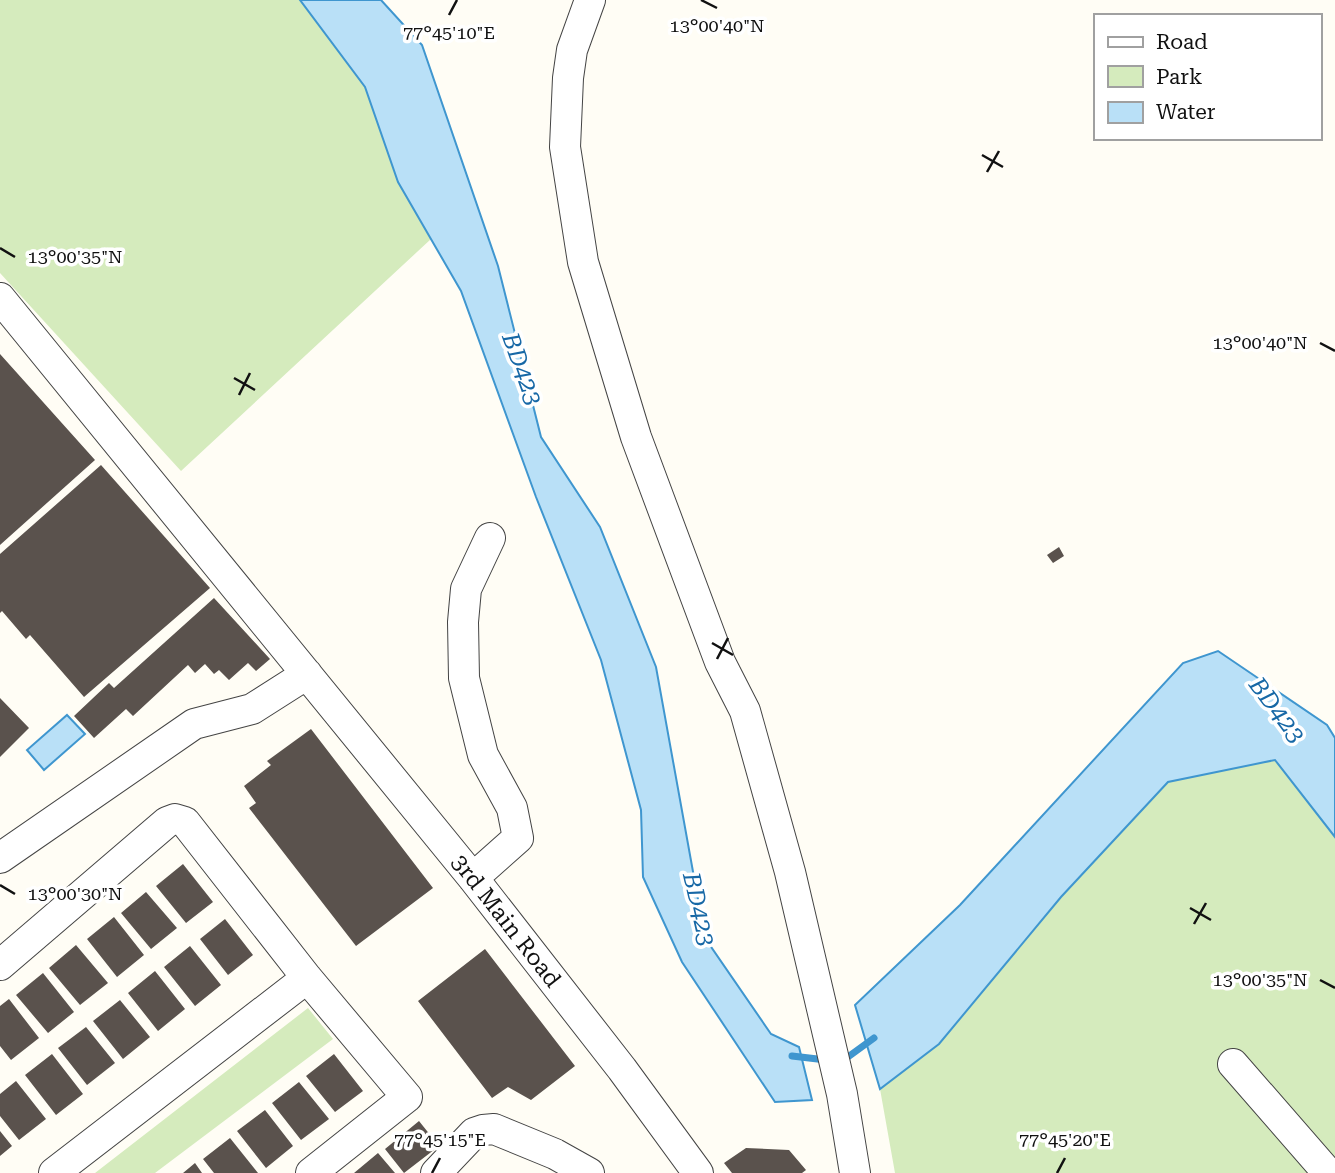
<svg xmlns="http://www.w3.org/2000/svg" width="1335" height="1173" font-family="'Roboto Serif',serif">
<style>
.green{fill:#d5ebbd}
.water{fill:#b9e0f7;stroke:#3f96cf;stroke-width:2}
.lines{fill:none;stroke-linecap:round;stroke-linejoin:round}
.stream{stroke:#3f96cf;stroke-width:7}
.building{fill:#5a524d}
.minor-casing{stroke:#444;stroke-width:32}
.minor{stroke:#fff;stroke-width:30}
.ticks{fill:none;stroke:#111;stroke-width:2.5}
.labels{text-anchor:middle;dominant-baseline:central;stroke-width:7;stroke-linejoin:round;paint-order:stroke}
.street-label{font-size:23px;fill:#111;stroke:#fff}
.water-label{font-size:24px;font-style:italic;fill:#1768a6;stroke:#fff}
.ticks-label{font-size:18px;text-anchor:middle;fill:#111;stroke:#fff;stroke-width:7;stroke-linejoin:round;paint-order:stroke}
</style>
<rect width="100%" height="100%" fill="#fffdf5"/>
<!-- green -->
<path class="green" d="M0,0H300L365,87L398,182L431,239L181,471L0,273Z
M1275,759L1335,837V1173H895L880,1089L939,1044L1061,897L1168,781Z
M308,1008L333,1039L155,1173H95Z"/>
<!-- water -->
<path class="water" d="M300,0H381L422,45L498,266L541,437L600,527L656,667L705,938L771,1034L799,1047L812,1100L775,1102L682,962L643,877L641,810L601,660L536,497L461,291L398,182L365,87Z
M1218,651L1327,725L1335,738V837L1275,760L1168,782L1061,897L939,1044L880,1089L855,1005L960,905L1183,663Z
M67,715L85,734L44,770L27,750Z"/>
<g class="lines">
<!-- stream -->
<path class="stream" d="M792,1056L826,1060
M841,1062L874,1038"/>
</g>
<!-- building -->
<path class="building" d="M0,354L95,460L0,545Z
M101,465L210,588L84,697L30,635L26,639L2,611L0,613V554Z
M1059,547L1064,556L1053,563L1047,555Z
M214,598L270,659L256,671L248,663L229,680L219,670L214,674L205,664L195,673L188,665L133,716L126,709L94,738L74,716L109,683L114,688Z
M0,698L29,728L0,757Z
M311,729L433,888L356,946L249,808L256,803L244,786L271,765L267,761Z
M183,864L213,902L186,923L156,886Z
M146,892L177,928L151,949L121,913Z
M114,917L144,955L117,977L87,939Z
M225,919L253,955L228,975L200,939Z
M76,945L108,983L80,1005L49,968Z
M190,946L221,985L195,1006L164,967Z
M485,949L575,1066L531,1100L508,1087L492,1098L418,1001Z
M155,971L185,1009L158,1031L128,993Z
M43,973L74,1012L48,1033L16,995Z
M9,999L39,1038L11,1060L0,1046V1006Z
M120,1000L150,1037L123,1059L93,1021Z
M86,1027L115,1063L87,1085L58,1048Z
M52,1054L83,1094L56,1115L25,1075Z
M334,1054L363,1091L335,1112L306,1076Z
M16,1081L46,1119L19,1140L0,1116V1094Z
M299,1082L329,1119L301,1140L272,1103Z
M265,1110L293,1146L266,1168L237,1131Z
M419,1121L439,1146L404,1173L385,1149Z
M0,1131L12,1146L0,1156Z
M230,1138L258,1173H214L203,1159Z
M746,1148L789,1150L806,1170L802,1173H732L724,1163Z
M378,1153L395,1173H354Z
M195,1163L202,1173H183Z"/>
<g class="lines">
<defs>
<path id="minor" d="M590,0L572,50L568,78L565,147L583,262L636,437L720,662L745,711L790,872L842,1094L855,1173
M0,298L473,878L622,1069L698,1173
M0,858L194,724L252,709L307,674
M473,878L518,838L512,808L483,755L464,678L463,622L466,589L490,538
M0,965L167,822L175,819L185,822L307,978L407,1097L311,1173
M1233,1064L1328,1173
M54,1173L307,978
M436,1173L474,1133L483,1130L494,1129L555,1154L589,1173"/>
</defs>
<!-- minor casing -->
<use href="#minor" class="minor-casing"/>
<!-- minor -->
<use href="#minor" class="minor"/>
</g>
<!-- ticks -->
<path class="ticks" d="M701,0L717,8M449,15L457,0M982,155L1003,167M987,172L999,151M0,248L15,257M1320,343L1335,351M234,378L255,390M239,395L250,373M712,643L733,655M717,659L728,638M0,885L15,894M1190,908L1211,920M1194,924L1206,903M1320,980L1335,988M432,1173L440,1158M1057,1173L1065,1158"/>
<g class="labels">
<!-- street labels -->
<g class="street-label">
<text transform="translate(506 921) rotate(52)">3rd Main Road</text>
</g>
<!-- water labels -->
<g class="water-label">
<text transform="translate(522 369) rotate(70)">BD423</text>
<text transform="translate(1277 710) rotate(53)">BD423</text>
<text transform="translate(699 909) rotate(77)">BD423</text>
</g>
</g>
<g class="ticks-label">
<text x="717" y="32">13°00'40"N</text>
<text x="449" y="39">77°45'10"E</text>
<text x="75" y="263">13°00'35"N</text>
<text x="1260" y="349">13°00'40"N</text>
<text x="75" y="900">13°00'30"N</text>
<text x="1260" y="986">13°00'35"N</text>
<text x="440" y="1146">77°45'15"E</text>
<text x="1065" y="1146">77°45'20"E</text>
</g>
<!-- legend -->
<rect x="1094" y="14" width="228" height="126" fill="#ffffff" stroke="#a0a0a0" stroke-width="2"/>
<rect x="1108" y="37" width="35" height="10" fill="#ffffff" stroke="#a0a0a0" stroke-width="2"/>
<text x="1156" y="49" font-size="21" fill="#111111">Road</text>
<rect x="1108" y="66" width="35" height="21" fill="#d5ebbd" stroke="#a0a0a0" stroke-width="2"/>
<text x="1156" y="84" font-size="21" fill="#111111">Park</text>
<rect x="1108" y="102" width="35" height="21" fill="#b9e0f7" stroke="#a0a0a0" stroke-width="2"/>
<text x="1156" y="119" font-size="21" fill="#111111">Water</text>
</svg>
